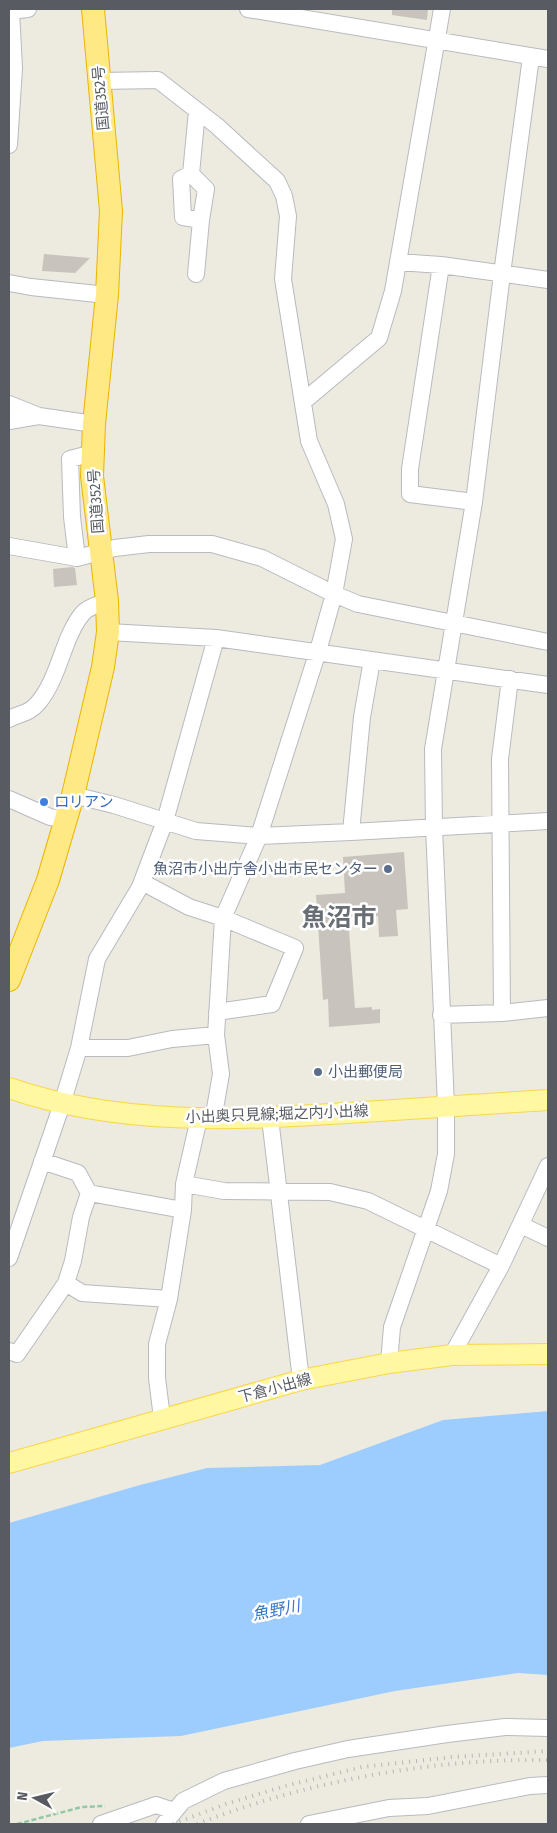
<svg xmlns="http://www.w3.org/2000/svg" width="557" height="1833" font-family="'Fira Sans Condensed','Noto Sans JP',sans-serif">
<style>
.water{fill:#9dcdff}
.building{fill:#c8c4bd}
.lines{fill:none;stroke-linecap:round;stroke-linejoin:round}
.minor-casing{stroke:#b8bac0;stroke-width:18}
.major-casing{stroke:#fad64c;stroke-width:22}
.highway-casing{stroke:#ecb400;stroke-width:24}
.path{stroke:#92c8a5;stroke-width:2.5;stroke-dasharray:5 2.5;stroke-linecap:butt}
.minor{stroke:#fff;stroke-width:16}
.major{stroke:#fff7a2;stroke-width:20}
.highway{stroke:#ffe984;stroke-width:22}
.rail{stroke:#b4b5b5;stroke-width:4;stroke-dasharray:1 6;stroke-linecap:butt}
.shop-dot{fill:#3f7fe0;stroke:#fff;stroke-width:2}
.service-dot{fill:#5c6f8a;stroke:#fff;stroke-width:2}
.labels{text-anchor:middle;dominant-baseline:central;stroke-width:5;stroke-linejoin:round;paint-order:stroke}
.street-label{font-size:15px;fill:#585c62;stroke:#fff}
.shop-label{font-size:15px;fill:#366cbe;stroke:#fff;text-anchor:start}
.service-label{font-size:15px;fill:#4e5e75;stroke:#fff;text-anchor:end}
.water-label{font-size:16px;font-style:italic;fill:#3975c9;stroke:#fff}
.town-label{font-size:25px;font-weight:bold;fill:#696e74;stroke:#fff}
</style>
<rect width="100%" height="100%" fill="#edebdf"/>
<!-- water -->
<path class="water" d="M548,1411V1675L518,1673L395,1691L181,1736L43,1741L9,1748V1523L140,1485L207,1468L320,1465L443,1420Z"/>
<!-- building -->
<path class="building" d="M392,9H428L427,20L392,15Z
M44,254L90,258L75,273L42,271Z
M72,567L75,568L77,585L54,587L53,569Z
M404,852L408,909L396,910L398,936L379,937L378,916L348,918L355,1008L372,1007V1010L380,1009V1023L329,1027L328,999L323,1000L316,895L345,893L343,857Z"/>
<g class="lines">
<defs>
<path id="minor" d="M248,9L548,59
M9,11L28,9
M100,81L158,80L217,126L277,181L284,196L288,216L283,279L309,441L336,504L344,539L334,594L318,651L259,836L223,918L216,1035L221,1074L213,1120
M9,145L14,68L11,11
M191,174L206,189L201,220L183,217L181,179L191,174L197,111
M398,262L441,265L548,280
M441,265L410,469V494L474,502
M196,274L201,220
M9,283L31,287L107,295
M304,401L379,338L393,291L442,9
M9,404L39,416L94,424
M9,421L39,416
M9,546L77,558L115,548L149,544H212L262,558L334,594L358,604L548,642
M77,558L72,517L70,459L93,453
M108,632L216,638L548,685
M9,719C20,713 29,714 38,703C60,677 63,636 83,613C88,607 100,604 107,601
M73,795L114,805L196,831L259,836L351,832L548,821
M9,799L50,817L65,820
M351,832L362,717L372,660
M142,882L189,907L223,918L295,948L272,1004L217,1012
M502,1013L500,759L510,679
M441,1015L502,1013L548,1008
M79,1048H128L172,1039L216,1035
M270,1118L301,1380
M184,1184L224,1191L330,1192L368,1201L501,1266
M89,1193L183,1210
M521,1225L548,1238
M9,1258L62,1104L79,1048L97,959L140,887L165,821L216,638
M66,1283L82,1293L169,1299
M9,1351L17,1354L66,1283L73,1261L81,1217L89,1193L78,1173L42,1161
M452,1355L501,1266L548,1166
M389,1363L392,1327L439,1191L446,1154V1106L434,827L433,749L474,502L502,274L531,57
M162,1418L157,1378V1344L169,1299L183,1210L184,1184L199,1118
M101,1824L156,1805L174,1811
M164,1824L183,1801L224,1781L295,1761L348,1749L447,1734L505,1727L548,1728
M309,1824L389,1808L428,1806L530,1786L548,1785"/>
<path id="major" d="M9,1088C119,1126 233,1120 347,1113C414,1109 481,1104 548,1100
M9,1463L301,1380L389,1363L452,1355L548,1354"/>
<path id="highway" d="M9,980L48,880L73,795L103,667L108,632L107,601L92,476L94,424L107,295L111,211L93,9"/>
</defs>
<!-- minor casing -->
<use href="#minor" class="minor-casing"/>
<!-- major casing -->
<use href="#major" class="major-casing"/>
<!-- highway casing -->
<use href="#highway" class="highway-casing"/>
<!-- path -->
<path class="path" d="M17,1824L82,1807L105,1806"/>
<!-- minor -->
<use href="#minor" class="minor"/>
<!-- major -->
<use href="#major" class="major"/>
<!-- highway -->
<use href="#highway" class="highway"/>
<!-- rail -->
<path class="rail" d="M173,1824L226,1804L285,1786L362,1767L452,1757L548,1751
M197,1824C304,1782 433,1758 548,1760"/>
</g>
<!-- markers -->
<circle class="shop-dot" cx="44" cy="802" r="5"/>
<g class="service-dot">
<circle cx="388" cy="869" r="5"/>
<circle cx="318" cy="1072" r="5"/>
</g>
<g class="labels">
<!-- street labels -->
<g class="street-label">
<text transform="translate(101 98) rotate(-95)">国道352号</text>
<text transform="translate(96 501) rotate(-94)">国道352号</text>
<text transform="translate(277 1114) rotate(-2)">小出奥只見線;堀之内小出線</text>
<text transform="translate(275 1388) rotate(-15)">下倉小出線</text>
</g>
<!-- shop labels -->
<g class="shop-label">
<text x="54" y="802">ロリアン</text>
</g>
<!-- service labels -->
<g class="service-label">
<text x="378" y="869">魚沼市小出庁舎小出市民センター</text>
<text x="328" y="1072" text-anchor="start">小出郵便局</text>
</g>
<!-- water labels -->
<g class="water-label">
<text transform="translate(276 1610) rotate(-11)">魚野川</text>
</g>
<!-- town labels -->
<g class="town-label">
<text x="339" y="918">魚沼市</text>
</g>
</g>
<!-- border -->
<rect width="557" height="1833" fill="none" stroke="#585c62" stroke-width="20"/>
<!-- north arrow -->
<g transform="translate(35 1798) rotate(278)" stroke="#ffffff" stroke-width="4" paint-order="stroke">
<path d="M0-4L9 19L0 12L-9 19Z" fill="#585c62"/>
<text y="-8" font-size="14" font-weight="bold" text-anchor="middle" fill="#585c62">N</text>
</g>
</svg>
